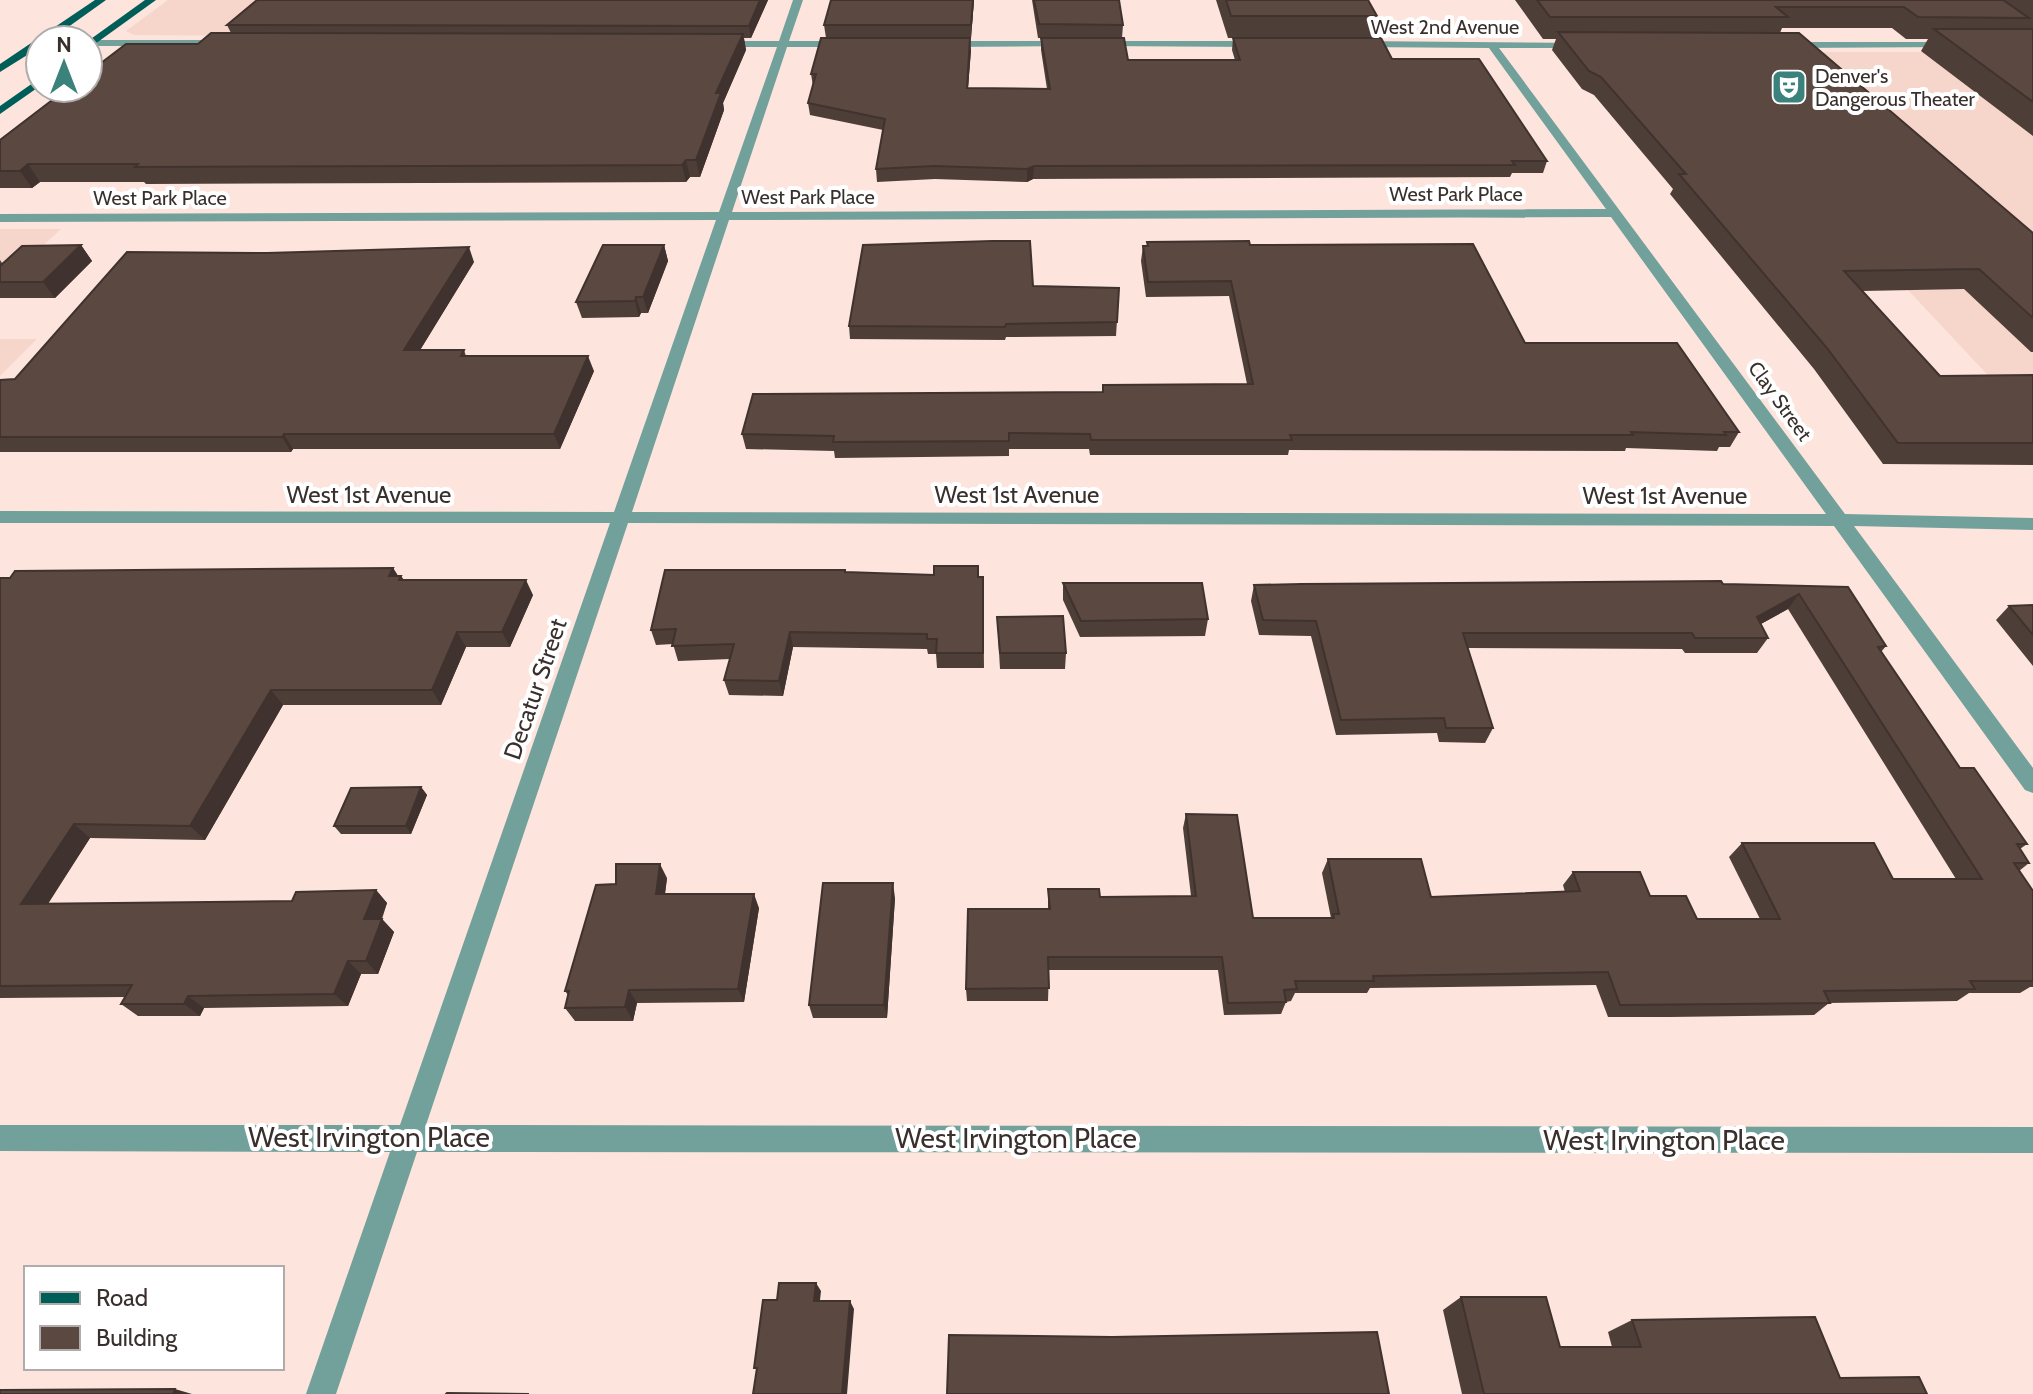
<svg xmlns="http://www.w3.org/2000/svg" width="2033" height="1394" font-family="Cabin,sans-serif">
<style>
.built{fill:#f6d5cb}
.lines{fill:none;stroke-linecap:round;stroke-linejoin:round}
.minor{fill:#72a09b;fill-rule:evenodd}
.major{fill:#005e59;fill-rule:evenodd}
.wall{fill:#4e3e38}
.shaded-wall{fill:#40322e}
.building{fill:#5b4841;stroke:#40322e;stroke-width:2}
.labels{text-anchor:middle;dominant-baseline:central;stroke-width:8;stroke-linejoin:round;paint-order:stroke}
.far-street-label{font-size:20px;fill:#39302d;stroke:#fff}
.far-poi-label{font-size:20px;fill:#39302d;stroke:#fff;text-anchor:start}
.street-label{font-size:24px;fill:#39302d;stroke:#fff}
.near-street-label{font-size:28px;fill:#39302d;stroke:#fff}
</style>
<rect width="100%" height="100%" fill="#fde4dc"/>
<!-- built -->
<path class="built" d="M168,0H314L275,36L134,35L126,31Z
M1685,52H2033V387L1998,386Z
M0,229H61L0,285Z
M0,339H37L0,376Z"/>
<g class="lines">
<!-- minor -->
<path class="minor" d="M793,0H803L789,41H845L850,44L845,47H787L732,212L1606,209L1489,48L1357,47L1352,44L1357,41L1585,43V47L1581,48H1499L1845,514L2033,518V530L1854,526L2033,768V793L2025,790L1834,526L628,523L426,1125L2033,1127V1153L417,1152L336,1394H306L390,1152L0,1151V1125H400L610,523H0V511L614,512L716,220L0,222V214L719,212L777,47H717L712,44L717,41H779ZM1611,217L1826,514L632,512L729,220Z
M88,40H225L230,43L225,46H88Z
M1065,41L1069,42V46L945,47L940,44L945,41Z
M1101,41H1257L1262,44L1257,47L1097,46V42Z
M1949,42L1953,43V47L1789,48L1784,45L1789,42Z"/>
<!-- major -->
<path class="major" d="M95,0H106L50,40H40V47L0,72V64Z
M145,0H156L88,49V41Z
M40,78V86L0,114V106Z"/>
</g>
<!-- wall -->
<path class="wall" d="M768,0L751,38H744L746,50L723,103L724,110L700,177H690L686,182L146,184L144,182H40L32,188H0V140L198,44L231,33L227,25Z
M831,0H974L971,38H826L824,25Z
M1032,0H1119L1123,25L1122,38H1038Z
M1216,0H1368L1377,16L1372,38L1392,59L1547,161L1543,173H1512L1510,177L1033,179L1027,182L935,179L877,182L876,169L883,130L810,115L808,103L813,86L811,74L971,50L968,88L1047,89L1041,50V38L1128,60H1235L1232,50L1233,38H1228Z
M1515,0H2033V136L1921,51L1928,39H1906L1892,28H1782L1780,33L2033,233V352H2031L1964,289L1862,291L1940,376L2033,375V465L1883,464L1814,369L1670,194L1673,189L1594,95L1582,89L1552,50L1556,39H1543Z
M1147,242L1250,245L1525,343L1739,432L1730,447H1719L1717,451L1626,448L1625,451L1289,450L1288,455H1090L1089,449H1009V456L835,458L834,451L746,449L742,434L1102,392L1103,385L1247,384L1229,296L1146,297L1141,261L1143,246H1147Z
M81,245L92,261L55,298H0V260L2,263Z
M664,245L668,261L648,313H641L639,317L582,318L576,302Z
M474,262L420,350H464L466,356L594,371L560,449H293L291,452H0V380L15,379Z
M1033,286L1119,288L1116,336L1006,337L1005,340L850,339L849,326Z
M978,566L979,577H983L984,668H937L936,654H928L927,649L793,647L783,696L729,695L724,680L730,659L678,661L673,644L656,645L651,630L845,572L934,575Z
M393,568L398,576H401L404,580L533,595L510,647H466L441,705H283L205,840L90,838L48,904L292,901L376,890L387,903L382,919L394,932L378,974H361L348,1006L204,1008L200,1016H138L121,1004L125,997L0,998V578Z
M1063,583L1208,619L1205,636L1080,637L1063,600Z
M1723,584L1848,587L1886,646L1881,652L1960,768L2027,844L2020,849L2029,863L2019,871L2033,891V987H2030L2020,993H1969L1957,1001L1829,1003L1814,1015L1670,1017H1608L1596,985L1370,988L1367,993H1295L1291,1001L1286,1002L1281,1014L1224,1015L1218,970H1049L1048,1001H967L966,989L1048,909V889L1100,897L1191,896L1183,828L1186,814L1253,918H1331L1322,873L1328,859L1431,897L1565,892L1563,885L1573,872L1650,896L1697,919H1760L1729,857L1742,843L1893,879H1956L1788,609L1761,624L1768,638L1757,653H1685L1682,649L1467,648L1493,728L1485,743L1439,742L1437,733L1336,735L1311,636L1259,635L1251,601L1254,585Z
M2033,605V666L1996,620L2009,606Z
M997,617L1066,653L1065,669H1000Z
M421,787L427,795L411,834H341L334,826Z
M667,878L665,894L759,908L744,1002L637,1003L633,1021H575L565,1008L568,995L565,991L616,884Z
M895,898L887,1018H813L809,1005Z
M1461,1297L1560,1347H1612L1608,1332L1632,1320L1840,1378L1927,1394H1462L1443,1310Z"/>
<!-- shaded-wall -->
<path class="shaded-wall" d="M760,0H768L751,38L749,26Z
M973,0H974L971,38V25Z
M743,34L746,50L723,103L724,110L700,177L696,160L716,93Z
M970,38L971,50L967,100V88Z
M686,160L690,177L686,182L682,165Z
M28,164L40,182L32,188L20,171Z
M1034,166L1033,179L1027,182V169Z
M81,245L92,261L55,298L43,282Z
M664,245L668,261L648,313L643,297Z
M469,247L474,262L411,365L404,350Z
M636,297L641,313L639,317L635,301Z
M588,356L594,371L560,449L554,434Z
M284,434L293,449L291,452L282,437Z
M393,568L400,579L401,576L410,591L389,576Z
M526,580L533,595L510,647L502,632Z
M1799,594L1788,609L1746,632L1757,617Z
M457,632L466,647L441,705L432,690Z
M790,632L793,647L783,696L779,681Z
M271,690L283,705L205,840L190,826Z
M421,787L427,795L411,834L406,826Z
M74,824L90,838L39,917L21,904Z
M660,864L667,878L663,908L656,894Z
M893,883L895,898L887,1018L884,1005Z
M376,890L387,903L376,932L364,919Z
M754,894L759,908L744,1002L738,989Z
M382,919L394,932L378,974L366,961Z
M348,961L361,974L348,1006L334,994Z
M629,990L637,1003L633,1021L625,1007Z
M188,996L204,1008L200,1016L184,1004Z
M816,1283L821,1291L819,1309L814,1301Z
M850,1301L854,1309L847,1394H842Z
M175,1389L192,1394H173Z"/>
<!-- building -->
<path class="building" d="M257,0H760L749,26L227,25Z
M831,0H973L971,25H824Z
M1034,0H1119L1123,25L1039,24Z
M1226,0H1368L1377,16H1231Z
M1537,0H2003L2029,18L1918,17L1904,7H1776L1788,17H1550Z
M1934,29H2033V102Z
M1558,32L1799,33L2033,233V318L1979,269L1844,271L1940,376L2033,375V443H1898L1827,348L1679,174H1686L1601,77L1589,71Z
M211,33L743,34L716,93H721L696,160H686L682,165L135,167L138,164H28L20,171H0V140L68,88H88V73L126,44H198Z
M821,38H970L967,88L1050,89L1041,38H1124L1128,60H1240L1233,38H1381L1392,59H1479L1547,161H1512L1515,165L1034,166L1027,169L934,166L876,169L885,119L808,103L816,74H811Z
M992,241H1030L1033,286L1119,288L1117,322L1006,324L1005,327L849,326L863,245Z
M1249,241L1250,245L1473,244L1525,343H1677L1739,432H1724L1726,435L1631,432L1633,435H1290L1292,440H1091L1090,434L1009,433V441L833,442L834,436L742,434L753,394L1103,392V385L1253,384L1231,281L1148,282L1143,246H1148L1147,242Z
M81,245L43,282H0V266L22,246Z
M603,245H664L643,297H636L635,301L576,302Z
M469,247L404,350H464L461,356H588L554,434H284L282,437H0V380L15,379L127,252L267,253Z
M934,566H978V577H983V653H936L937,639H927V634L790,632L779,681L724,680L734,644L672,646L676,629L651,630L665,570H845V572L934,575Z
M393,568L389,576H401L399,580H526L502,632H457L432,690H271L190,826L74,824L21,904L292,901L296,892L376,890L364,919H382L366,961H348L334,994L188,996L184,1004H121L132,985L0,986V578H10L15,571Z
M1721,581L1723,584L1848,587L1886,646L1878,647L1960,768H1974L2027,844H2017L2029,863H2014L2033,891V981H1970L1975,989L1824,991L1830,1003L1620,1005L1608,972L1373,976L1374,981H1295L1297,989L1284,990L1286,1002L1228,1003L1222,957H1048L1049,988L966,989L968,909H1050L1048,889H1099L1100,897L1196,896L1186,814L1237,815L1253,918H1334L1333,914H1339L1328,859H1421L1431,897L1580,891L1573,872H1640L1650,896H1686L1697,919H1780L1742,843H1874L1893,879H1982L1799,594L1757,617L1768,638H1695L1692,633H1463L1493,728H1446L1444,718L1341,720L1316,621L1263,620L1254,585L1302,584Z
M1063,583H1202L1208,619L1081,621Z
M2033,605V635L2009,606Z
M1063,616L1066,653H1000L997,617Z
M421,787L406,826H334L351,788Z
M616,864H660L656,894H754L738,989L629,990L625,1007L565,1008L569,991H565L596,885L616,884Z
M823,883H893L884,1005H809Z
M779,1283H816L814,1301H850L842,1394H753L757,1368H754L763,1300H777Z
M1461,1297H1546L1560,1347H1641L1632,1320L1815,1317L1840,1378L1919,1377L1927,1394H1484Z
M1377,1332L1389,1394H947L949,1335L1112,1337Z
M175,1389L173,1394H0V1390Z
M447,1393L529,1394H446Z"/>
<!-- icons -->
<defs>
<symbol id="theatre-square" viewBox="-11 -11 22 22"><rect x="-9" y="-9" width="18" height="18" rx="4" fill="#3b827d" stroke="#fff"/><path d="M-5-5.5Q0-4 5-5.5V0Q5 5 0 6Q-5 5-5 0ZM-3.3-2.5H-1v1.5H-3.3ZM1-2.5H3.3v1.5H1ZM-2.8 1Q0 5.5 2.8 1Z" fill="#fff"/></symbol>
</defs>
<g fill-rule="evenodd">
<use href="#theatre-square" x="1769" y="67" width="40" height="40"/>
</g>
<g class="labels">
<!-- far-street labels -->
<g class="far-street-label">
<text x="1445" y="27">West 2nd Avenue</text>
<text x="1456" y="194">West Park Place</text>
<text x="808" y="197">West Park Place</text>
<text x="160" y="198">West Park Place</text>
<text transform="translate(1780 401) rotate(54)">Clay Street</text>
</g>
<!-- far-poi labels -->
<g class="far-poi-label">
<text x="1815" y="76">Denver's<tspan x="1815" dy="23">Dangerous Theater</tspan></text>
</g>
<!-- street labels -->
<g class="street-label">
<text x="369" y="494">West 1st Avenue</text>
<text x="1017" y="494">West 1st Avenue</text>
<text x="1665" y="495">West 1st Avenue</text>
<text transform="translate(535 689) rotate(-71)">Decatur Street</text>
</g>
<!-- near-street labels -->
<g class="near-street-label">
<text x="369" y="1137">West Irvington Place</text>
<text x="1016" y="1138">West Irvington Place</text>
<text x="1664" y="1140">West Irvington Place</text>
</g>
</g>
<!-- legend -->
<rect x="24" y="1266" width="260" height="104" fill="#ffffff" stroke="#b0acab" stroke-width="2"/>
<rect x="40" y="1292" width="40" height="12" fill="#005e59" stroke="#b0acab" stroke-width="2"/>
<text x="96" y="1306" font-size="24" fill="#39302d">Road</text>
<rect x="40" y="1326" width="40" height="24" fill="#5b4841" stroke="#b0acab" stroke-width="2"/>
<text x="96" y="1346" font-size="24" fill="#39302d">Building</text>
<!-- north arrow -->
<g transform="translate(64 64)"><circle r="38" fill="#ffffff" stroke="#b0acab" stroke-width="2"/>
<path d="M0-6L14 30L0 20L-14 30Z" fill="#3b827d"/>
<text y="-12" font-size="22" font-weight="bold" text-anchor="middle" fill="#39302d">N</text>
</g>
</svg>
